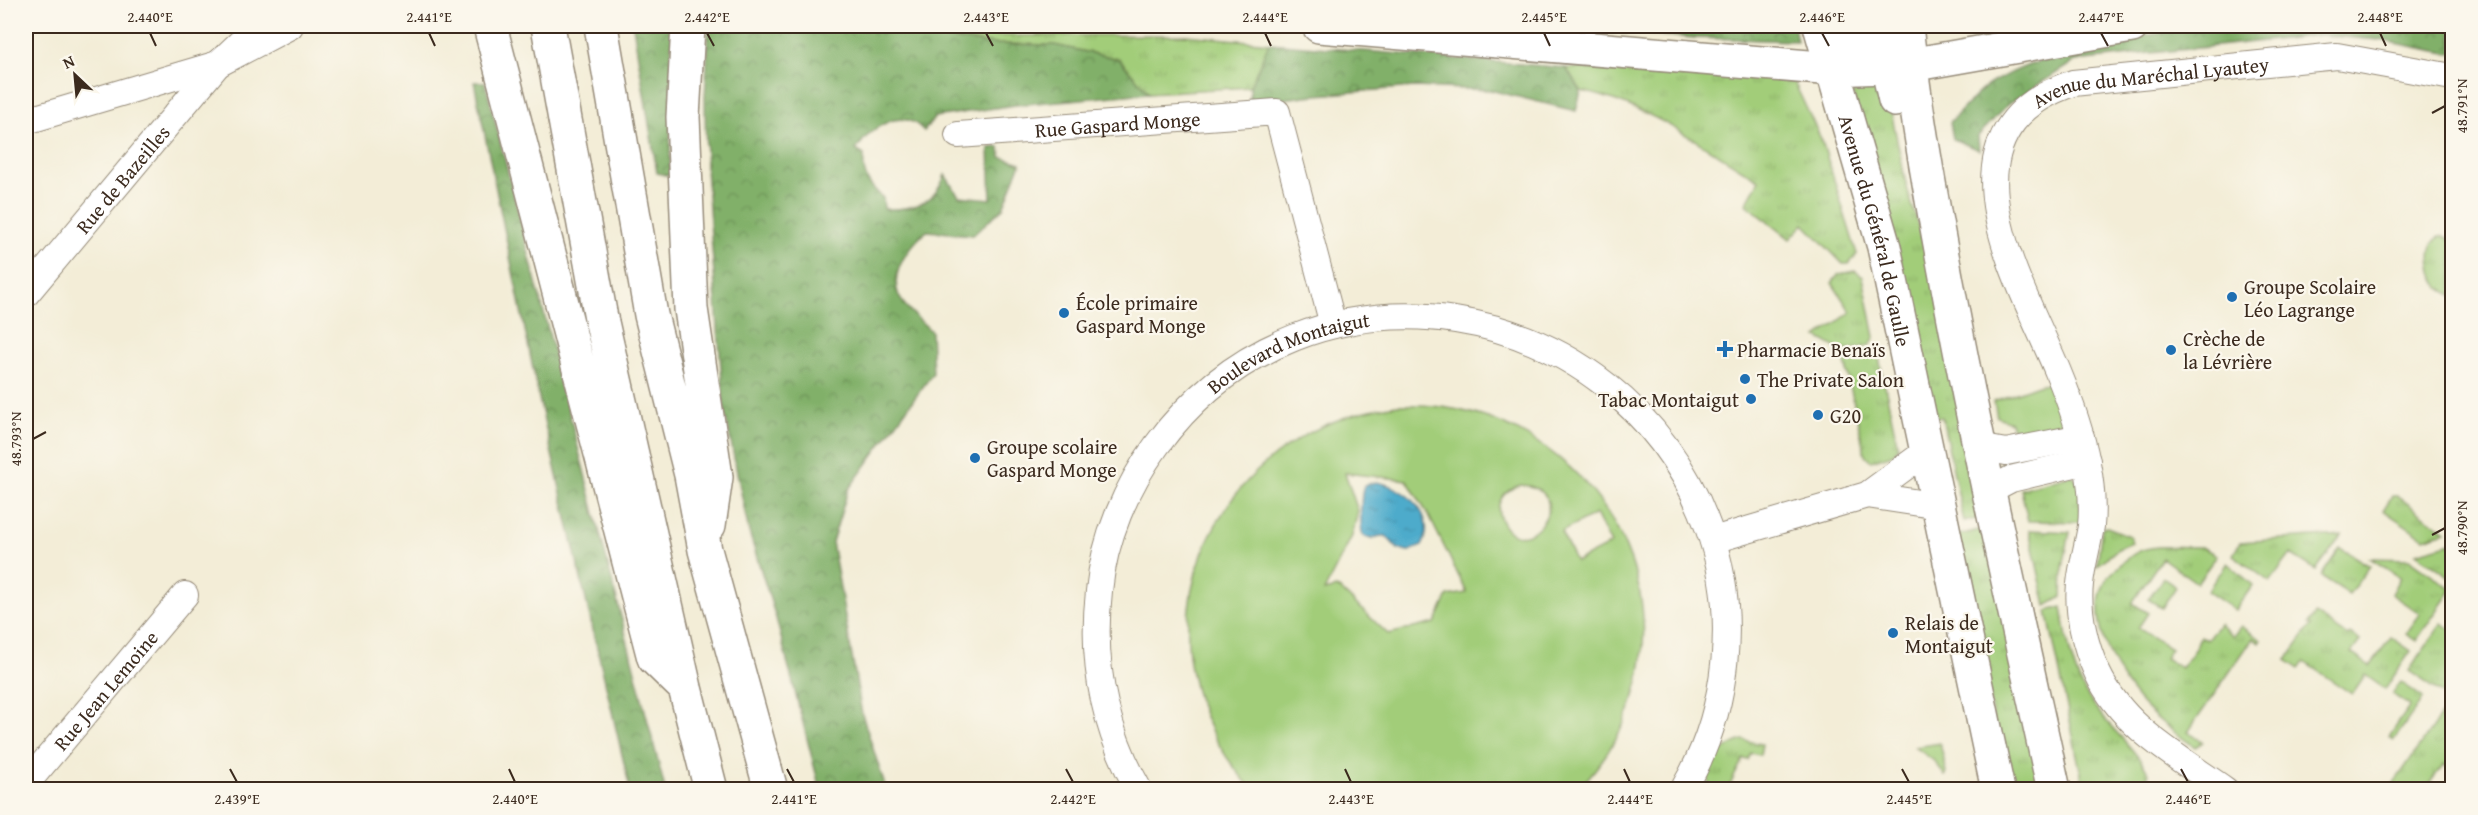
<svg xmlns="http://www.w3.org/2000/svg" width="2478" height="815" font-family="'Gentium Book Plus',serif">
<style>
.grass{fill:url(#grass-tufts);stroke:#6e7c4c;stroke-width:1.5}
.forest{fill:url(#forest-crowns);stroke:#5e6d44;stroke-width:1.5}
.green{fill:#a2cd79;stroke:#6e7c4c;stroke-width:1.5;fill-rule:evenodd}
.water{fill:url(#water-ripples);stroke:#446a74;stroke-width:1.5}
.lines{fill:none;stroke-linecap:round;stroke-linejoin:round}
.street-casing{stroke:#978c7a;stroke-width:28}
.secondary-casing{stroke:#978c7a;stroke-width:36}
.highway-casing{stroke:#978c7a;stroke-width:36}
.street{stroke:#fff;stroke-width:26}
.secondary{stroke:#fff;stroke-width:33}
.highway{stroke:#fff;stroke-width:33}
.ticks{fill:none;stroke:#3b2a1e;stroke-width:2}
.poi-dot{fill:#1f6fb2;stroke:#fbf7ec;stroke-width:2}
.labels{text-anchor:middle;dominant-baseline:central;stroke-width:4.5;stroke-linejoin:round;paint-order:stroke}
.street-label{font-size:20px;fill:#3b2a1e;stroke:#fbf7ec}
.poi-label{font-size:20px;fill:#3b2a1e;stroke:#fbf7ec;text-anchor:start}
.neatline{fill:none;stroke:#3b2a1e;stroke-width:2}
.ticks-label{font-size:15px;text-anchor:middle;fill:#3b2a1e}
</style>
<defs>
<pattern id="grass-tufts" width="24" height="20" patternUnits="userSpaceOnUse" patternTransform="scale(1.5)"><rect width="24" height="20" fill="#a2cd79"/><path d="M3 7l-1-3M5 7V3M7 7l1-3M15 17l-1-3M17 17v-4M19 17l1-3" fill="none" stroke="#8cb068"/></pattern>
<pattern id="forest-crowns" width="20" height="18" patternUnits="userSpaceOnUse" patternTransform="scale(1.5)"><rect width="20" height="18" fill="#81b069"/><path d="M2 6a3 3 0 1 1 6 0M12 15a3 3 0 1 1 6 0" fill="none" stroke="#6b8f56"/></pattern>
<pattern id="water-ripples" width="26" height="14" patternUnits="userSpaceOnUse" patternTransform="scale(1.5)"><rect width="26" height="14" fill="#4dabcb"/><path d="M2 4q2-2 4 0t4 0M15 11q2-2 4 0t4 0" fill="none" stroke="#418ba4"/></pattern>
</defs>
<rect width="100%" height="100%" fill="#fbf7ec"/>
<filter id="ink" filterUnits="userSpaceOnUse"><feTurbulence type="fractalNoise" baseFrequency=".0167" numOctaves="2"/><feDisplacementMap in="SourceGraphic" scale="12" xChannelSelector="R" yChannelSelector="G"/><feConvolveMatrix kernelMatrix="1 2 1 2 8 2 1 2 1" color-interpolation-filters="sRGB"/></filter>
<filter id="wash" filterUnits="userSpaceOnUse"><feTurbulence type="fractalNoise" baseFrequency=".008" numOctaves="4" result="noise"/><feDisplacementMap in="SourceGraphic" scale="24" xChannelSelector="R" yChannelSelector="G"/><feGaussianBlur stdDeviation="1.35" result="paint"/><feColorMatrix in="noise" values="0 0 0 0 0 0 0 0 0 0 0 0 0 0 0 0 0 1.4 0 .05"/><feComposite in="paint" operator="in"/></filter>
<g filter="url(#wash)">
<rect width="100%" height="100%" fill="#f3edd7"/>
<!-- grass -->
<path class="grass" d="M1930,26H2022L1948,38L1937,37Z
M1186,35L1269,43L1250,87L1149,93L1119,59L1054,45L995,44L919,36Z
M1566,68L1734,72L1796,78L1795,84L1822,141L1857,254L1849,264H1843L1804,224L1790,239L1746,204L1759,180C1703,146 1646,104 1581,91Z
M1850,82H1885L1907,188L1934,278L1984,517L1964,522L1942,417L1931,419Z
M2443,236L2452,240V296C2447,292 2441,289 2437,283C2429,271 2425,240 2443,236Z
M1855,271L1863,277L1875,337L1869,346L1842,351L1817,337L1851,312L1832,283L1839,274Z
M1872,353L1879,358L1898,447L1893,454L1871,461L1865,455L1845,362L1848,358Z
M2071,475L2080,483L2081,522L2028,521L2021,489Z
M2392,496H2397L2446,531L2424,538L2383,510Z
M2107,527L2130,536L2132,543L2118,549L2097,566L2102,528Z
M1986,528L2042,789H2008L1955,536Z
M2029,530L2070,532L2063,567L2062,597L2046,606Z
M2342,535L2316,570L2291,554L2270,582L2233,555L2240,542Z
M2452,543V578L2416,553Z
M2201,547L2217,555L2197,583L2162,558L2132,603L2148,613L2138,628L2171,649L2165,658L2181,668L2196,647L2200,636L2207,640L2219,624L2233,636L2241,626L2262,640L2260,642L2253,638L2188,732L2203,742L2195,747C2176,734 2158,721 2142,704C2113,672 2077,604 2116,569C2124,561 2135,551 2146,549C2163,545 2184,547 2201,547Z
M2340,548L2370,566L2349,594L2321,576Z
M2370,558L2409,559L2452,589L2416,641L2406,634L2420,614L2391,594L2400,577Z
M2227,563L2253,585L2235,610L2207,591Z
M2163,578L2176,587L2162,608L2148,599Z
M2062,607C2066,634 2070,663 2083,688C2099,720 2131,742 2149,773L2145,785L2130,789H2084L2047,611Z
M2315,614L2348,636L2350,634L2360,641L2351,653L2370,666L2391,637L2411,651L2385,689L2365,675L2352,694L2304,662L2299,669L2286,660L2311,626L2308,624Z
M2442,623L2452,630V700L2409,671Z
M2401,682L2423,698L2394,740L2389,737L2410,706L2392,694Z
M2443,712L2452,719V770L2444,764L2428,785L2433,789H2390Z
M1743,740L1762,744L1760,755L1751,753L1748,760L1743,759L1728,789H1711C1699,766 1723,746 1743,740Z
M1940,743L1947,773L1945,776L1934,761L1915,747Z"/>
<!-- forest -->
<path class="forest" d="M633,26H672L670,176L657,173Z
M709,26H830L995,44L1054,45L1119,59L1149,93L1015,105L935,117L924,131C901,105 870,128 856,150L864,155C862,176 868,184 883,198L884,209C913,210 935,204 945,175L959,196L991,199L989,148L1000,147L1001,157L1021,163L1003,208L973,235L927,231C907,248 884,279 904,304C912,314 922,322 931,331L933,373L848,490L832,542L862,714L886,789H820L776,618L749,532L724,408L706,168L705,98Z
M1539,26H1794L1797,41L1695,38Z
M2204,26H2427L2452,30V54L2379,40L2321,35L2075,61L2008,104L1978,136L1979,150L1953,139L1950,122C1964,109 1978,90 1995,81C2058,46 2134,38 2204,26Z
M1269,43L1566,68L1581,91L1576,111L1490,90L1414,87L1305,96L1250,104V87Z
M474,82H485L665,789H630L540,403Z"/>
<!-- green -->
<path class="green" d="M2041,384H2053L2065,421L2060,432L2017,445L2011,422L1997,417L1994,401Z
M1397,405C1605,397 1726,636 1578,789H1252C1119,645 1205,431 1397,405ZM1345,473L1407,480L1429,516L1467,593L1448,596L1435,623L1388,634L1341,590L1336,588L1324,591L1352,536L1358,511ZM1521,485C1583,490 1523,568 1501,520C1493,503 1505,489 1521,485ZM1596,514L1611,544L1576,562L1561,532Z"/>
<!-- water -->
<path class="water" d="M1375,482C1403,485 1439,515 1422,546L1407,552L1398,549L1386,536C1379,534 1370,542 1364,536C1359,533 1361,491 1364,486Z"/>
</g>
<g filter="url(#ink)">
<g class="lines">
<defs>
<g id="street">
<path d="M26,121L218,64L290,26"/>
<path id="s1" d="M958,135L1277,112L1333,325"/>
<path id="s2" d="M26,294L218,64L258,26"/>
<path d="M1978,447L2006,452L2081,437"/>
<path d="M1988,491L2011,479L2087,461"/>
<path d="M1867,495L1939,506"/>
<path d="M1713,540L1867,495L1927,451"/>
<path id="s3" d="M26,784L185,595"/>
<path id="s4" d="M1139,790C1104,729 1091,661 1099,591C1104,539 1126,487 1157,445C1307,239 1622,291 1708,527C1739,612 1729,712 1683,790"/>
<path id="s5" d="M2225,790C2177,756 2123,728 2097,672C2085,646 2077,613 2080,584C2082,564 2088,545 2091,526C2093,505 2091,483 2087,463C2081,432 2070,401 2058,372C2020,280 1928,132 2073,83L2337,56L2452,77"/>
</g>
<g id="secondary">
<path id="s6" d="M1820,26L1884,247L1998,790"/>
<path d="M1852,26L1866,67"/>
<path d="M1878,26L1895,100"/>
<path d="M1906,26C1916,117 1933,207 1950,298C1981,463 2018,626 2054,790"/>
<path d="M1833,69L1909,66"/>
</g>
<path id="highway" d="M490,26L654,658L685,688
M548,26L601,318L685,688L711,790
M601,26L651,315L691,475L705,550L771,790
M688,26L683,117L691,309L716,477L709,525
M1319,26L1833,69
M1910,65L2132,26"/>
</defs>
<!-- street casing -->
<use href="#street" class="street-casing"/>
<!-- secondary casing -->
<use href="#secondary" class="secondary-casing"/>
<!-- highway casing -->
<use href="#highway" class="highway-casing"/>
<!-- street -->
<use href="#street" class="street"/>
<!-- secondary -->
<use href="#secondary" class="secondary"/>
<!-- highway -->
<use href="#highway" class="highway"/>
</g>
</g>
<!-- ticks -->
<path class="ticks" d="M150,33L156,46M429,33L435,46M707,33L714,46M986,33L993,46M1265,33L1271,46M1544,33L1550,46M1822,33L1829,46M2101,33L2108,46M2380,33L2386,46M2432,113L2445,106M33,439L46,432M2432,535L2445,528M230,769L237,782M509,769L515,782M787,769L794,782M1066,769L1073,782M1345,769L1351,782M1624,769L1630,782M1902,769L1909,782M2181,769L2188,782"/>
<!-- markers -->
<g class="poi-dot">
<circle cx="2232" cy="297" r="6"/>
<circle cx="1064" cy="313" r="6"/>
<path d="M1722 340h6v6h6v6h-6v6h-6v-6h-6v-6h6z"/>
<circle cx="2171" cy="350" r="6"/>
<circle cx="1745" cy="379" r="6"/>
<circle cx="1751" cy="399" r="6"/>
<circle cx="1818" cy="415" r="6"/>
<circle cx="975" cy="458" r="6"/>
<circle cx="1893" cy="633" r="6"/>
</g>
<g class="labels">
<!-- street labels -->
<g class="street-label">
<text stroke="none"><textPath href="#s5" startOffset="900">Avenue du Maréchal Lyautey</textPath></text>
<text stroke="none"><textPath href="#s1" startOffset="160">Rue Gaspard Monge</textPath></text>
<text stroke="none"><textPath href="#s2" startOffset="150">Rue de Bazeilles</textPath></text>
<text stroke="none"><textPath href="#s6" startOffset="212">Avenue du Général de Gaulle</textPath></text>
<text stroke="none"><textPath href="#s4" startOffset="531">Boulevard Montaigut</textPath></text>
<text stroke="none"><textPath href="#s3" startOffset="123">Rue Jean Lemoine</textPath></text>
</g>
<!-- poi labels -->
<g class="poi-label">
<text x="2244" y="286">Groupe Scolaire<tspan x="2244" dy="23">Léo Lagrange</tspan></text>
<text x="1076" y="302">École primaire<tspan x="1076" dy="23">Gaspard Monge</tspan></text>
<text x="2183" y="338">Crèche de<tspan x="2183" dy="23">la Lévrière</tspan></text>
<text x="1737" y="349">Pharmacie Benaïs</text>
<text x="1757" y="379">The Private Salon</text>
<text x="1739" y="399" text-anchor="end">Tabac Montaigut</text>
<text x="1830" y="415">G20</text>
<text x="987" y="446">Groupe scolaire<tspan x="987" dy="23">Gaspard Monge</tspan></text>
<text x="1905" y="622">Relais de<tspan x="1905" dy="23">Montaigut</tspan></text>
</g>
</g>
<!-- margin -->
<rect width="2478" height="815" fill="none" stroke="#fbf7ec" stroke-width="66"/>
<!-- north arrow -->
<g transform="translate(75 75) rotate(334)" stroke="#fbf7ec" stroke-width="4.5" paint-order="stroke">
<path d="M0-4.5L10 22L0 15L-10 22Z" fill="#3b2a1e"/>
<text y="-9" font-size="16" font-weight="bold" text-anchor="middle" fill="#3b2a1e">N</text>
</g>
<rect x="33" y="33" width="2412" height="749" class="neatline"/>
<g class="ticks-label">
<text x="150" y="22">2.440°E</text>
<text x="429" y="22">2.441°E</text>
<text x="707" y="22">2.442°E</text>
<text x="986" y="22">2.443°E</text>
<text x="1265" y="22">2.444°E</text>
<text x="1544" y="22">2.445°E</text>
<text x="1822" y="22">2.446°E</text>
<text x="2101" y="22">2.447°E</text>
<text x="2380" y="22">2.448°E</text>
<text transform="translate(2462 106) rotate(-90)" y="5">48.791°N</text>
<text transform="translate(16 439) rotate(-90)" y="5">48.793°N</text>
<text transform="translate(2462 528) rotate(-90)" y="5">48.790°N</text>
<text x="237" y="804">2.439°E</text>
<text x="515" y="804">2.440°E</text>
<text x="794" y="804">2.441°E</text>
<text x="1073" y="804">2.442°E</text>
<text x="1351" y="804">2.443°E</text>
<text x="1630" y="804">2.444°E</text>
<text x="1909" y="804">2.445°E</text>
<text x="2188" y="804">2.446°E</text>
</g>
</svg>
